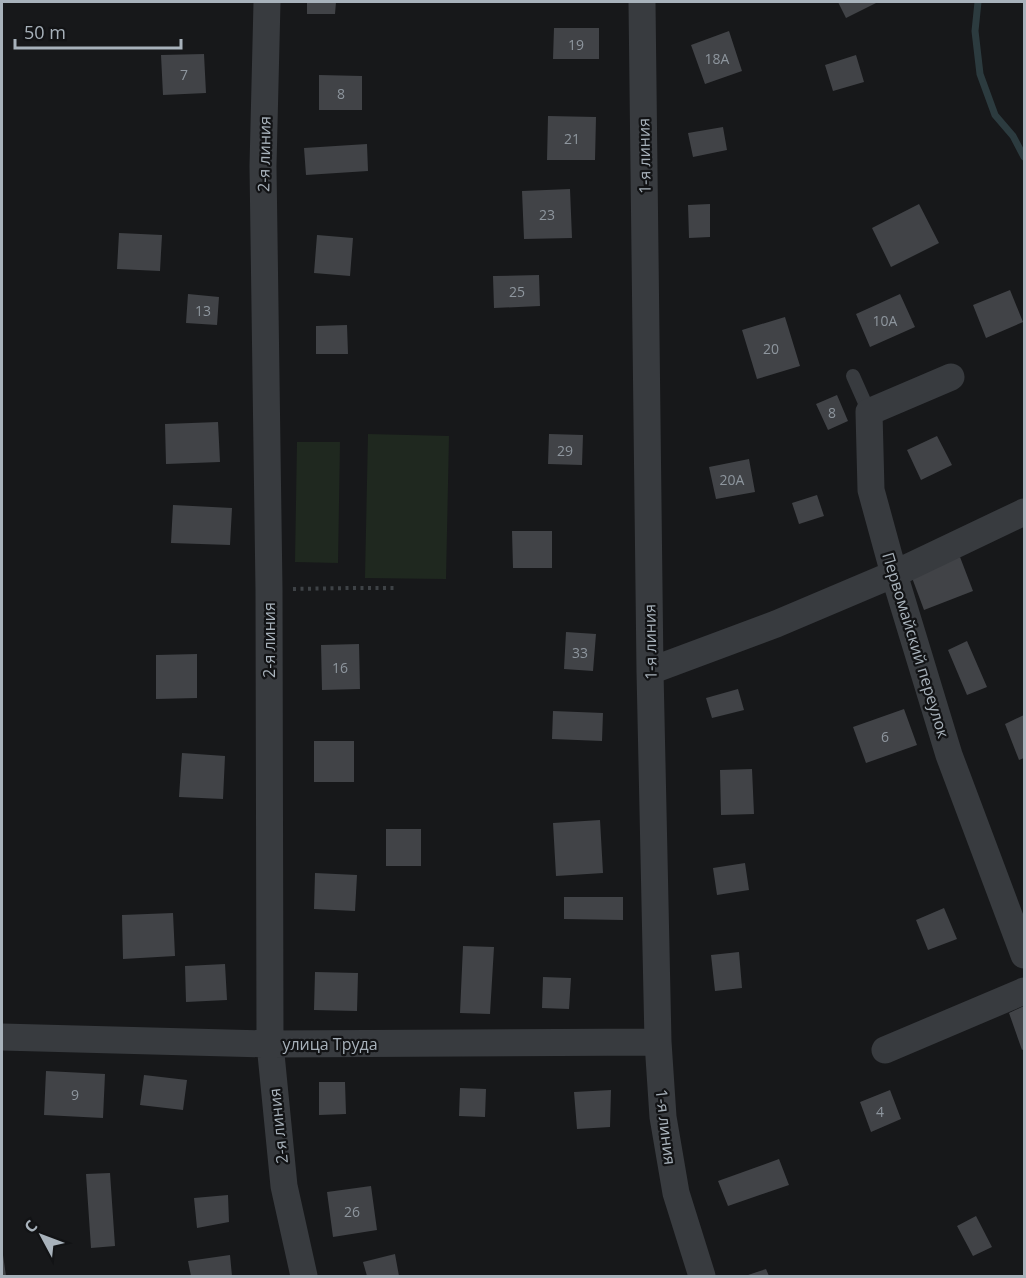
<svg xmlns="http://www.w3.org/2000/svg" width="1026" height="1278" font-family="'Open Sans',sans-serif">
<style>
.green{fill:#1f281f}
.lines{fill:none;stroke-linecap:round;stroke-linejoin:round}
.stream{stroke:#2c3b3f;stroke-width:7}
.building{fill:#414347}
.path{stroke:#3e4246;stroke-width:4;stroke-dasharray:3 4.5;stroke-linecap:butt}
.service{stroke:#383b3f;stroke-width:14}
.minor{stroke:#383b3f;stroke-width:27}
.labels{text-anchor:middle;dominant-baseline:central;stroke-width:4.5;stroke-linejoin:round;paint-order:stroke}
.number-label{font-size:14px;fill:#8e969e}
.street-label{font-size:16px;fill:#a8b2bb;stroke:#121315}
</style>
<rect width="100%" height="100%" fill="#17181a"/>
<!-- green -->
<path class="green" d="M368,434L449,436L446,579L365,578Z
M297,442H340L338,563L295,562Z"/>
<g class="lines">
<!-- stream -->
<path class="stream" d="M978,2L975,31L980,74L995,115L1013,136L1024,157"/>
</g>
<!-- building -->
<path class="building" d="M307,2H336L335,14H307Z
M838,2H875L876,3L846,18Z
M554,28H599V59H553Z
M729,31L742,71L705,84L691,45Z
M204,54L206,93L163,95L161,55Z
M856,55L864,82L833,91L825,65Z
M319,75L362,76V110H319Z
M548,116L596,117L595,160H547Z
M723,127L727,150L693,157L688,133Z
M367,144L368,171L306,175L304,148Z
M570,189L572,238L524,239L522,191Z
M710,204V237L689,238L688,205Z
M919,204L939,243L891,267L872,228Z
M119,233L162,235L160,271L117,269Z
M317,235L353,238L350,276L314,273Z
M539,275L540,306L494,308L493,276Z
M1010,290L1023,322L986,338L973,305Z
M188,294L219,297L217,325L186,323Z
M900,294L915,327L870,347L856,314Z
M785,317L800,366L757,379L742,330Z
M347,325L348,354H316V326Z
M837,395L848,421L828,430L816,404Z
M218,422L220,462L166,464L165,424Z
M549,434L583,435L582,465L548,464Z
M937,436L952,465L921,480L907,450Z
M749,459L755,492L716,499L709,467Z
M817,495L824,516L799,524L792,503Z
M173,505L232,508L230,545L171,543Z
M512,531H552V568H513Z
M960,557L973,591L924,610L911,575Z
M566,632L596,634L593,671L564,669Z
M967,641L987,687L967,695L948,650Z
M359,644L360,689L322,690L321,645Z
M197,654V698L156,699V655Z
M738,689L744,710L712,718L706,698Z
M904,709L917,745L866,763L853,727Z
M553,711L603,713L602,741L552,739Z
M1024,715V758L1019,760L1005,724Z
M314,741H354V782H314Z
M182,753L225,756L223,799L179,797Z
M752,769L754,814L721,815L720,770Z
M600,820L603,873L556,876L553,823Z
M386,829H421V866H386Z
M745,863L749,890L717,895L713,868Z
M315,873L357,875L355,911L314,909Z
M564,897H623V920L564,919Z
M944,908L957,939L928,950L916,920Z
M173,913L175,956L123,959L122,915Z
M463,946L494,947L490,1014L460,1013Z
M739,952L742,988L715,991L711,955Z
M225,964L227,1000L186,1002L185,966Z
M315,972L358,973L357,1011L314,1010Z
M543,977L571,978L569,1009L542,1008Z
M1024,1006V1049L1022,1050L1009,1013Z
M46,1071L105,1074L103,1118L44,1115Z
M144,1075L187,1080L183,1110L140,1105Z
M319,1082H345L346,1114L319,1115Z
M460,1088L486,1089L485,1117L459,1116Z
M611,1090L610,1127L577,1129L574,1092Z
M890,1090L901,1119L871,1132L860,1102Z
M779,1159L789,1185L728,1206L718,1181Z
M110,1173L115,1246L91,1248L86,1174Z
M371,1186L377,1230L333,1237L327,1192Z
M228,1195L229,1222L197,1228L194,1198Z
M976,1216L992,1247L973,1256L957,1226Z
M395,1254L399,1276H367L363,1262Z
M2,1255H3L6,1276H2Z
M230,1255L232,1276H191L188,1261Z
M766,1269L769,1276H745Z"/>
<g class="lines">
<!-- path -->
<path class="path" d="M293,589L352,588H397"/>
<!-- service -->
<path class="service" d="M853,376L869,412"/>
<!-- minor -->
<path class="minor" d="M267,2L263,166L269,590L270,1044L284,1186L304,1276
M642,2L650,671L658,1042L663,1117L676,1193L702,1276
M951,377L869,412L871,490L894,574L949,755L1024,955
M650,671L776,624L894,574L1024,512
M2,1037L270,1044L658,1042
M885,1050L1024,991"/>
</g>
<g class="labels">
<!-- number labels -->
<g class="number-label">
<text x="576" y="44">19</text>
<text x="717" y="58">18А</text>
<text x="184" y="74">7</text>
<text x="341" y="93">8</text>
<text x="572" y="138">21</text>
<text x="547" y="214">23</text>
<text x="517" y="291">25</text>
<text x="203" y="310">13</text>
<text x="885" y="320">10А</text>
<text x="771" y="348">20</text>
<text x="832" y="412">8</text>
<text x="565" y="450">29</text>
<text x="732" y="479">20А</text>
<text x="580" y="652">33</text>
<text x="340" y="667">16</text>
<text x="885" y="736">6</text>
<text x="75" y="1094">9</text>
<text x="880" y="1111">4</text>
<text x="352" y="1211">26</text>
</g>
<!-- street labels -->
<g class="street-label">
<text transform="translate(264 154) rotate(-89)">2-я линия</text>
<text transform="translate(644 156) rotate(-91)">1-я линия</text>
<text transform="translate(269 640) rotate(-90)">2-я линия</text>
<text transform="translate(650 642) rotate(-91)">1-я линия</text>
<text transform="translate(916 645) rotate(73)">Первомайский переулок</text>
<text x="330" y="1044">улица Труда</text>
<text transform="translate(278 1126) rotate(-96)">2-я линия</text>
<text transform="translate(666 1127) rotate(83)">1-я линия</text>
</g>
</g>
<!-- border -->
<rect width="1026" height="1278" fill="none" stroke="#a8b2bb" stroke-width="6"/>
<!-- north arrow -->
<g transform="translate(42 1236) rotate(311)" stroke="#121315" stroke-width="4.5" paint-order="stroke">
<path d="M0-4.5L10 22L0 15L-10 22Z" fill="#a8b2bb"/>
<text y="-9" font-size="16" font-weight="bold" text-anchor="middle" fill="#a8b2bb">С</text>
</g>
<!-- scale -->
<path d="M15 39v9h166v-9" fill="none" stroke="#a8b2bb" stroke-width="3"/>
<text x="24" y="39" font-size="18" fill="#a8b2bb" stroke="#121315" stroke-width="4.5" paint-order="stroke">50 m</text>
</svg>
